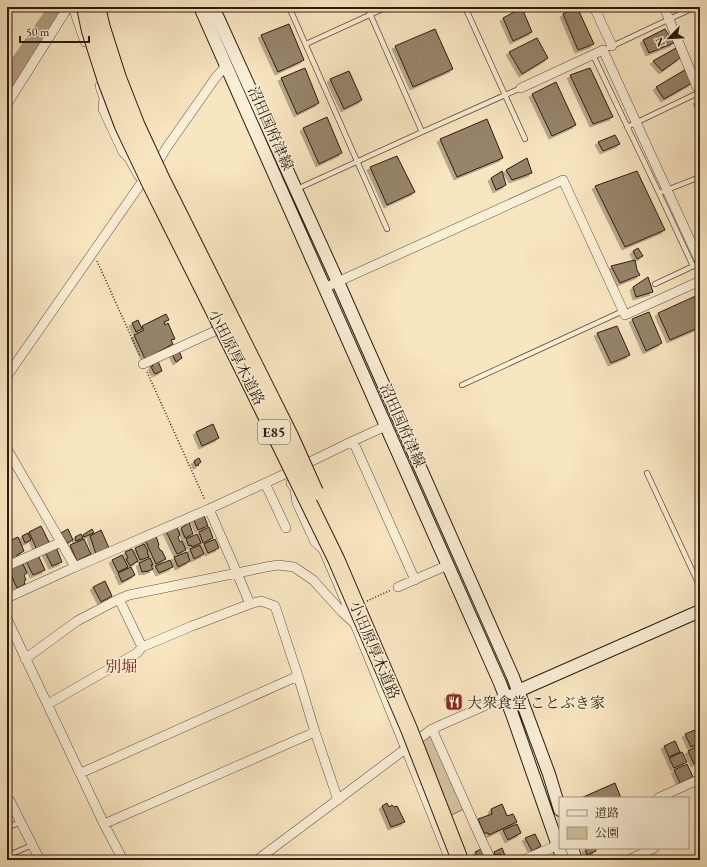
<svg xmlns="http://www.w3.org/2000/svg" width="707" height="867" font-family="'EB Garamond','Noto Serif JP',serif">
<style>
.green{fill:#d5c3a3;stroke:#806e58}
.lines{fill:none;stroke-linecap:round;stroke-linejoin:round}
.river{stroke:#b3a184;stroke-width:17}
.building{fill:#96846b;stroke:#2c1a0e;filter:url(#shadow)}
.lane-casing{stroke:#5f4d3b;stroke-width:6}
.street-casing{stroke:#5f4d3b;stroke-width:10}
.secondary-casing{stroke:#2c1a0e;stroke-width:14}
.path{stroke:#2c1a0e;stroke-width:1.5;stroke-dasharray:1 2;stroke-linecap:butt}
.lane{stroke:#faefd7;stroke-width:4.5}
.street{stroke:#faefd7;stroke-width:9}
.secondary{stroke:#faefd7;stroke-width:12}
.highway-bridge-casing{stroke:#2c1a0e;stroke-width:18;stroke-linecap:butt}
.highway-bridge{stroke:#f8e6c1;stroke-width:16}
.labels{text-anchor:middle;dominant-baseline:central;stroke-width:3;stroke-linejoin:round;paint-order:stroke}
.shield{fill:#faefd7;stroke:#6a5a4a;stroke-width:1}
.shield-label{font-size:14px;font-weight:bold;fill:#2c1a0e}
.street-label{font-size:15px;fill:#2c1a0e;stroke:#faefd7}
.poi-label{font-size:15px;fill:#2c1a0e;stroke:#faefd7;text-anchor:start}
.neighbourhood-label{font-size:16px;fill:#7a1f14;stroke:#faefd7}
</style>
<defs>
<filter id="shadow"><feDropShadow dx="-3" dy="3" stdDeviation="0" flood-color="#0004"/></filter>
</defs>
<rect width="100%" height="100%" fill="#f8e6c1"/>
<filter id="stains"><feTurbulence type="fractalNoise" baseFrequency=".005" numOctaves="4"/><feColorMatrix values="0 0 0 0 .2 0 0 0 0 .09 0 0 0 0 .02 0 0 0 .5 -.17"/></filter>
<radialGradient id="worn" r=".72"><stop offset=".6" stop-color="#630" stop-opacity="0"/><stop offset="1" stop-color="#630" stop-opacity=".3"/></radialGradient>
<!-- green -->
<path class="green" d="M431,735L464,809L439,821L411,749Z"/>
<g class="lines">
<!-- river -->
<path class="river" d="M7,80L58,7"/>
</g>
<!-- building -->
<path class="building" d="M577,7L594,44L578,50L563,14Z
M522,8L532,32L513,41L503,18Z
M289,24L304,60L278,72L261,35Z
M435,29L453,69L413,87L395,46Z
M665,29L674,43L649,53L643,40Z
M537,38L548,58L522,74L509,52Z
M676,48L680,58L662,71L653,61Z
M305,68L319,103L297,114L281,78Z
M590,68L613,117L593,124L570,75Z
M688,68L692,83L664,99L656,87Z
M349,71L362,100L344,109L330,79Z
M556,82L576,125L552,136L532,94Z
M700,99V109L696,101Z
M327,117L342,153L319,164L303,128Z
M487,119L503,158L457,177L440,139Z
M615,135L620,144L603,151L598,142Z
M397,156L415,192L387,205L370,167Z
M527,158L532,173L512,180L506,170Z
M502,171L506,185L496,190L491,178Z
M637,171L665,230L625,247L595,186Z
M638,248L643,256L637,259L633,251Z
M635,260L637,270L640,275L620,283L611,266Z
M648,277L653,292L636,297L633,287Z
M700,294V327L670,340L658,313Z
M649,312L662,343L646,351L632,319Z
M166,314L169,320L164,322L165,325L168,323L175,339L171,340L173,344L145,359L134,335L144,330L142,326Z
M138,320L142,329L136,332L132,323Z
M617,326L630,355L611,363L597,333Z
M179,351L182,358L176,362L172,354Z
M158,361L162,371L155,374L151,367L153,366L152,364Z
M213,424L219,438L202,446L196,432Z
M199,458L201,462L198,464L199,465L196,466L194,461Z
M203,513L208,526L198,530L193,518Z
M189,522L193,534L185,538L181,528L186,525V524Z
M41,526L50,544L37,550L29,532Z
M177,527L180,535L178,537L180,542L182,541L186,550L177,554L166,531Z
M209,527L213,538L203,543L199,532Z
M68,529L73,540L67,543L61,533Z
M92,529L94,533L84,537L83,535Z
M101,530L109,548L96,554L90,536Z
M28,533L31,540L25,543L22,536Z
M81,534L83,538L76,541L75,537Z
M197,534L201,543L192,547L191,545L189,546L186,539Z
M156,536L159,545L158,546L160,550L162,551L166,559L156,564L145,540Z
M18,537L24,551L17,555V557L12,560L7,549V542Z
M84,539L91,554L77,561L70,545Z
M215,539L219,548L208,553L204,544Z
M144,544L148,551L147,552L149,557L140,560L135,548Z
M200,545L204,554L194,559L190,549Z
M56,547L62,562L52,566L45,552Z
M132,549L138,561L130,566L126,559L128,558L125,552Z
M187,552L190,561L178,567L174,557Z
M38,555L45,570L33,575L26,561Z
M122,555L128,567L118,572L112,560Z
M150,558L153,565H151L153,569L146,572V571L142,572L139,563Z
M170,560L173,567L159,573L155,566Z
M22,562L27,573L24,575L26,580L24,581L25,584L17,588L8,568Z
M131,567L135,575L122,582L118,573Z
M105,581L112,596L101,602L93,587Z
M454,693L458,704L452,706L447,696Z
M700,728V743L691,747L685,734Z
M675,741L680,752L669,757L664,746Z
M700,745V761L694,764L688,751Z
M682,752L687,762L674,768L669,758Z
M687,764L693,777L680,783L674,770Z
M615,783L621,798H581Z
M387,803L389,807L392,805L394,807L397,806L405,822L391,827L382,806Z
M502,804L507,816L513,814L517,822L489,835L488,833H484L478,819L492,814L491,809Z
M517,824L521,833L508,840L503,830Z
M535,834L541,846L532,851L525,838Z
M502,848L506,858L502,859L500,854L495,855L494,852Z
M585,848H595L596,851L587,855Z
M481,849L485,859L479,860L475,852Z
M692,856L694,860H684Z"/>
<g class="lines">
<defs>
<path id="lane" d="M289,7L387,229
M465,7L525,139
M306,44L387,7
M602,51L695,7
M593,55L659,193L693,266
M627,127L700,92
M422,132L521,88
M297,189L422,132L367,7
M659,193L700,177
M655,284L700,263
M462,385L623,311
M647,473L700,587
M7,828L20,822
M7,856L32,845"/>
<path id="street" d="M73,7L85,42
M594,7L612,46
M664,7L697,87
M100,86L104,98L103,109L123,152L129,158L139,176
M521,88L603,50L700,262
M7,104L68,7
M324,288L563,180L625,315L700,281
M143,364L215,331
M7,376L142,182L161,157L167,147L216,77L226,66
M353,441L415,580
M7,449L61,542
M265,483L286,528
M291,483L295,489L297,503L315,542L323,549C368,652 409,756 450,860
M209,509L287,473L353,441L386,426
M7,566L61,542L75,567L209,509L237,573L129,595L119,599L142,647
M398,587L448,565
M7,598L75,567
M250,604L237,573L266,567L278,565L294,567L313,580L342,612L353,622
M7,619L104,824L123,860
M25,659L77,621L119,599
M298,676L315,732L338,800
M48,704L137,653L142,647L192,626L250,604L261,601L275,606L298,676L81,773
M432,729L481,839L491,860
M658,798L700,779
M7,799L10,801L40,860
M104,824L315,732
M257,860L432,729L518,691
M523,860L558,845
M628,860L654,848"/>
<path id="secondary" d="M200,7L500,683L512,714L563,860
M213,7L338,282L513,677L549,774L560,810
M518,691L700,611
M572,848L576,860"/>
</defs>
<!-- lane casing -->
<use href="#lane" class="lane-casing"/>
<!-- street casing -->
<use href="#street" class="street-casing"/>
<!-- secondary casing -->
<use href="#secondary" class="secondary-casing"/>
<!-- path -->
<path class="path" d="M97,261L140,356
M147,372L205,500
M367,601L391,590"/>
<!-- lane -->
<use href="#lane" class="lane"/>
<!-- street -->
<use href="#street" class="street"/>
<!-- secondary -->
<use href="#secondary" class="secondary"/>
<defs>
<path id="highway-bridge" d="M85,7L90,31L106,81L123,126L150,183L251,385L336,559L409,729L460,860
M97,7L102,28L118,78L136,124L161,178L290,436L315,492"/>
</defs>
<!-- highway-bridge casing -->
<use href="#highway-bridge" class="highway-bridge-casing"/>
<!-- highway-bridge -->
<use href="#highway-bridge" class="highway-bridge"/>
</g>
<!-- icons -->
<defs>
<symbol id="restaurant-square" viewBox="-11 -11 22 22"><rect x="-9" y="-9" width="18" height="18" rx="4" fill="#8f2418" stroke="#faefd7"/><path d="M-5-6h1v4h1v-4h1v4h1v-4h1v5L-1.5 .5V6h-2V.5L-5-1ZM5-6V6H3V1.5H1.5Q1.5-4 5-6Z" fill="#fff"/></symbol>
</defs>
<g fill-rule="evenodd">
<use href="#restaurant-square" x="444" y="692" width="20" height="20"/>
</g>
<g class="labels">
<!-- shield labels -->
<rect class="shield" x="258" y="420" width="32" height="24" rx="3"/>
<g class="shield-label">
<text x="274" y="432">E85</text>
</g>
<!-- street labels -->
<g class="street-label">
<text transform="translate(271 128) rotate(66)">沼田国府津線</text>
<text transform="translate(237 357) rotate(63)">小田原厚木道路</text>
<text transform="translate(403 425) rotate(66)">沼田国府津線</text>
<text transform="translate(375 650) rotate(67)">小田原厚木道路</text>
</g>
<!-- poi labels -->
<g class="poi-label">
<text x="467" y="702">大衆食堂 ことぶき家</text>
</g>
<!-- neighbourhood labels -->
<g class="neighbourhood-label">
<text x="121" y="666">別堀</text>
</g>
</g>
<!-- margin -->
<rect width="707" height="867" fill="none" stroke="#f8e6c1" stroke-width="24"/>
<rect x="8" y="8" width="691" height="851" fill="none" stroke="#2c1a0e" stroke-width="2"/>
<rect x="12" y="12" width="683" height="843" fill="none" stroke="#2c1a0e"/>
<!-- legend -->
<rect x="559" y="797" width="130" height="52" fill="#faefd7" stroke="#a89a87"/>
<rect x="567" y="810" width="20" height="6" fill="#faefd7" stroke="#a89a87"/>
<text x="595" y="817" font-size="12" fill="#2c1a0e">道路</text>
<rect x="567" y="827" width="20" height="12" fill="#d5c3a3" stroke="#a89a87"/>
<text x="595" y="837" font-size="12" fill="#2c1a0e">公園</text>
<!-- north arrow -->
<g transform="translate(669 38) rotate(246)" stroke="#faefd7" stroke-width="3" paint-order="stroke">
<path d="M0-3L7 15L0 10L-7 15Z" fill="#2c1a0e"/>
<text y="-6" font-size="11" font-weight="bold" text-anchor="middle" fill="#2c1a0e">N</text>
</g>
<!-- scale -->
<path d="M20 36v6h69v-6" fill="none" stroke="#2c1a0e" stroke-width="2"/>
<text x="26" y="36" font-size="12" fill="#2c1a0e" stroke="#faefd7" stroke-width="3" paint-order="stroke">50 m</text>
<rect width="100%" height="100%" filter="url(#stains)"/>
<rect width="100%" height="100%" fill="url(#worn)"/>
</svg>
